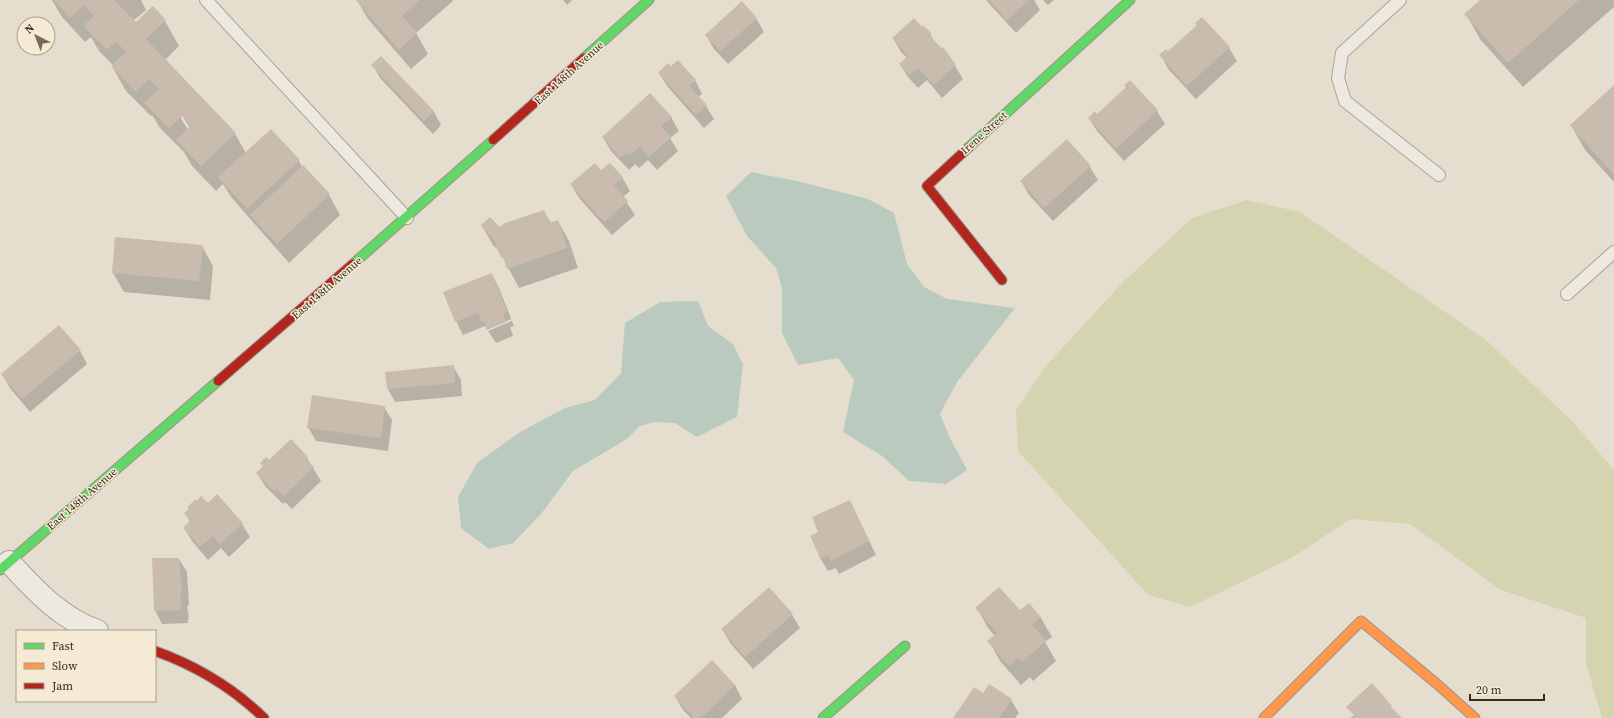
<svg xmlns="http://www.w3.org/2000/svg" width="1614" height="718" font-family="'Source Serif 4',serif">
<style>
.green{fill:#d4d4b1}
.water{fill:#bacabf}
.shadow{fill:#0003;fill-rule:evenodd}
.building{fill:#c9bcaf}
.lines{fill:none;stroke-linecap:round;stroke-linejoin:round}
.lane-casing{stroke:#aaa397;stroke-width:14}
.street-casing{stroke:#aaa397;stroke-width:24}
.fast-casing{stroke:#9a9287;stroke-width:11}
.slow-casing{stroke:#9a9287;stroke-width:11}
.jam-casing{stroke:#9a9287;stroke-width:11}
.lane{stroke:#ede9e0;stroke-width:12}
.street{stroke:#ede9e0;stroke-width:22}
.fast{stroke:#63d668;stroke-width:9}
.slow{stroke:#ff974d;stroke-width:9}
.jam{stroke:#b3261e;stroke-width:9}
.labels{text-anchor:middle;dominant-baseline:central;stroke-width:3;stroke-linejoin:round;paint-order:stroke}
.street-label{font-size:11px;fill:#392b1f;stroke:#f5ebd4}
</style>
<rect width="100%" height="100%" fill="#e5dece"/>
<!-- green -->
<path class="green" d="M1247,200L1300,212L1486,340L1574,423L1614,470V718H1602L1586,664V618L1501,590L1410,524L1351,519L1291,558L1190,607L1148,595L1018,451L1016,410L1045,367L1122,283L1192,218Z"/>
<!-- water -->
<path class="water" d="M751,172L797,181L868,199L894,213L907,264L924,287L947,299L1015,308L957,382L940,414L950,438L967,470L946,484L909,481L882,456L843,432L854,380L838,358L798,365L782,333V288L776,268L747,236L726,196Z
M698,301L708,326L733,344L743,364L737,417L697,437L675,423L654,422L640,426L627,439L573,471L541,514L513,543L489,549L461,528L458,497L477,463L520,432L565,408L595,400L621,373L625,323L660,302Z"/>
<!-- shadow -->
<path class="shadow" d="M52,0H141L146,10L133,21L136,24L165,21L179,46L165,60L235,134L246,153L299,161L302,167L329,195L340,215L289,263L231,197L223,184L216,191L192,166L184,152L160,128L152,115L151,116L126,91L112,66L113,65L99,51L91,37L85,42L62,17ZM180,112L190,128L188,130L178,113Z
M357,0H452L453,1L416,33L428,54L411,69L368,19Z
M563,0H572L567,5Z
M986,0H1034L1040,10L1016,33Z
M1043,0H1054L1048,5Z
M1482,0H1614V7L1523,87L1480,39L1466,14Z
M756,18L764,32L728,64L714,49L706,35Z
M1202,18L1229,48L1237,61L1196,99L1168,69L1161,55L1168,53L1198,26Z
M922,28L930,34L934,41L949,56L963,79L942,98L927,80L918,88L908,77L900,64L907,58L901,52L893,38Z
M381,57L434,112L441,125L433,134L380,78L373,65Z
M659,73L695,80L702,94L698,97L706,106L714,119L704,128L667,86Z
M1130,81L1157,111L1165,124L1124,161L1097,131L1089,118L1097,115L1127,88Z
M1614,87V182L1585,150L1571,125Z
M671,117L679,131L670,138L678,151L657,170L648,160L639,168L635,164L629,170L611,151L603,137Z
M1067,140L1090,167L1098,180L1053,221L1029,195L1021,181Z
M601,171L622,177L630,191L623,197L635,215L612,235L579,198L571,184Z
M544,211L551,224L558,221L569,241L578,268L519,288L500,252L493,245L482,226L500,229Z
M202,246L213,266L210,300L124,292L113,273Z
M492,275L499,288L514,326L510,327L513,336L496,343L488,331L512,321L511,319L487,329V330L485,326L463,335L456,321Z
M80,351L87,364L30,412L10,388L2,374Z
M453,366L461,380L462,396L395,402L388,389Z
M384,407L392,420L388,451L316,441L308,427Z
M307,458L321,481L292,509L285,502L283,504L265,486L257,473L264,467L261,463Z
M217,496L242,524L250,537L229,557L221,548L208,560L192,541L184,528L190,522L185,513L197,502L208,505Z
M850,501L876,555L839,574L836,568L828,571L820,558V533Z
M179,559L187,572L189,605L187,606L189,619H188V623L162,624L155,610Z
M1029,604L1041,618L1052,637L1045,642L1056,661L1033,681L1030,677L1021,685L1000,661L989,641L995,636L988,628L977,608L1020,612Z
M792,615L800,628L753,669L730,643L722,629Z
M735,685L742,699L722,718H691L683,710L675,696Z
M983,695L1011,700L1019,713L1015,718H954Z"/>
<!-- building -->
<path class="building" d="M54,0H114L136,22L153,6L166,20L146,39L236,133L201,166L176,140L191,126L182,116L169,128L144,103L159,89L149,79L136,92L111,66L126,52L116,41L107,50L83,26L94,16L84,5L70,18Z
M356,0H420L402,16L417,33L399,50Z
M989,0H1029L1007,20Z
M1480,0H1579L1508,63L1464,14Z
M742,1L757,18L720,51L705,35Z
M1202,17L1230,47L1187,86L1159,55L1166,49L1168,51L1197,25L1195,23Z
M914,18L922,27L923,25L931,33L929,35L941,48L943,47L956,65L934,85L918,68L910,75L899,64L908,56L892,38Z
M381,56L434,111L424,121L371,65Z
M678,60L696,80L689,86L707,105L696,115L658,73L668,63L671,66Z
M1130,80L1158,110L1116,149L1088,118L1095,111L1097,114L1126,87L1124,85Z
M1614,85V175L1570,125Z
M650,93L672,117L661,126L671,137L649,157L640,147L630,155L627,152L620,158L602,137Z
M271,129L300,160L247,209L218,177Z
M1067,139L1091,166L1044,208L1020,181Z
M595,163L601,170L610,163L623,177L614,185L628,201L604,222L570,184Z
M303,165L330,194L277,244L250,215Z
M544,210L549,223L558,220L567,248L507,269L503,257L501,258L494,240L481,225L490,217L500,227L505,223Z
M115,237L203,245L199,281L112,273Z
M492,273L507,312L503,313L506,322L487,330L484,321L481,322L478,313L455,322L443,292Z
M59,325L81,350L22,399L1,374Z
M454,365L455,383L387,389L385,372Z
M312,395L385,406L381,438L307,428Z
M291,439L308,457L306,459L314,467L284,496L277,489L274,491L256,473L263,466L260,463L266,457L269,460Z
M217,494L243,523L220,544L213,536L200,547L183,528L191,520L184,513L189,508L187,507L196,499L197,501L201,496L208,503Z
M850,500L869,541L831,561L828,555L820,558L810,536L818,532L812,517Z
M152,558H179L182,592H180L182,606H180L181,610L154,611Z
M769,587L793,614L745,657L721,629Z
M999,587L1020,610L1029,603L1041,617L1032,625L1046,641L1022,662L1018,658L1009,666L987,641L997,633L975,608Z
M712,660L735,685L701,718H694L674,696Z
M1372,683L1392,706L1391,707L1402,718H1350L1354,715L1346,707Z
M989,684L1012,699L999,718H953L974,687L983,693Z"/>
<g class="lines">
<defs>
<path id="lane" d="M206,0L407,218
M1400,0L1342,53L1338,78L1345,101L1439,175
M1567,294L1614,252"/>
<path id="street" d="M9,562C35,590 60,618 97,631"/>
<path id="fast" d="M584,58L649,0
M968,148L1130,0
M353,264L493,140
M0,570L218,381
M823,718L905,646"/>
<path id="slow" d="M1264,718L1361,621L1437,684L1475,718"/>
<path id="jam" d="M493,140L584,58
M968,148L927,186L1002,280
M218,381L353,264
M155,651C197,666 232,687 264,718"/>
</defs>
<!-- lane casing -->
<use href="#lane" class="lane-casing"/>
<!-- street casing -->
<use href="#street" class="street-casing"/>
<!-- fast casing -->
<use href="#fast" class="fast-casing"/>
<!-- slow casing -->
<use href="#slow" class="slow-casing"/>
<!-- jam casing -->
<use href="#jam" class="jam-casing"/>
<!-- lane -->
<use href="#lane" class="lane"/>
<!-- street -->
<use href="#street" class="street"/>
<!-- fast -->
<use href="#fast" class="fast"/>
<!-- slow -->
<use href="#slow" class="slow"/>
<!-- jam -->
<use href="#jam" class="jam"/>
</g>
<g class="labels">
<!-- street labels -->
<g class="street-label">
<text transform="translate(569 73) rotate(-42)">East 148th Avenue</text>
<text transform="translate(984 133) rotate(-42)">Irene Street</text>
<text transform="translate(327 288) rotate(-41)">East 148th Avenue</text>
<text transform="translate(82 499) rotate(-41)">East 148th Avenue</text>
</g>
</g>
<!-- legend -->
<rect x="16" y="630" width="140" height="72" fill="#f5ebd4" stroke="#aa9e8c"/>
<rect x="24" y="643" width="20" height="6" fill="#63d668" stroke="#aa9e8c"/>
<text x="52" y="650" font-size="12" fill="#392b1f">Fast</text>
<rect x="24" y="663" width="20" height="6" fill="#ff974d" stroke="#aa9e8c"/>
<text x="52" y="670" font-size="12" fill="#392b1f">Slow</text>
<rect x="24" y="683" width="20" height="6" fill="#b3261e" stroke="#aa9e8c"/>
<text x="52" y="690" font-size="12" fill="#392b1f">Jam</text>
<!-- north arrow -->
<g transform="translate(36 36) rotate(318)"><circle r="19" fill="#f5ebd4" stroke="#aa9e8c"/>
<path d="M0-3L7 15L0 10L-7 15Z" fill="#756a5c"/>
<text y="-6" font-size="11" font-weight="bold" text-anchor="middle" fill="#392b1f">N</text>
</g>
<!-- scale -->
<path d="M1470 694v6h74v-6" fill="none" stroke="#392b1f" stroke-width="2"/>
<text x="1476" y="694" font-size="12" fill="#392b1f" stroke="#f5ebd4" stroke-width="3" paint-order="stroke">20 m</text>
</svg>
